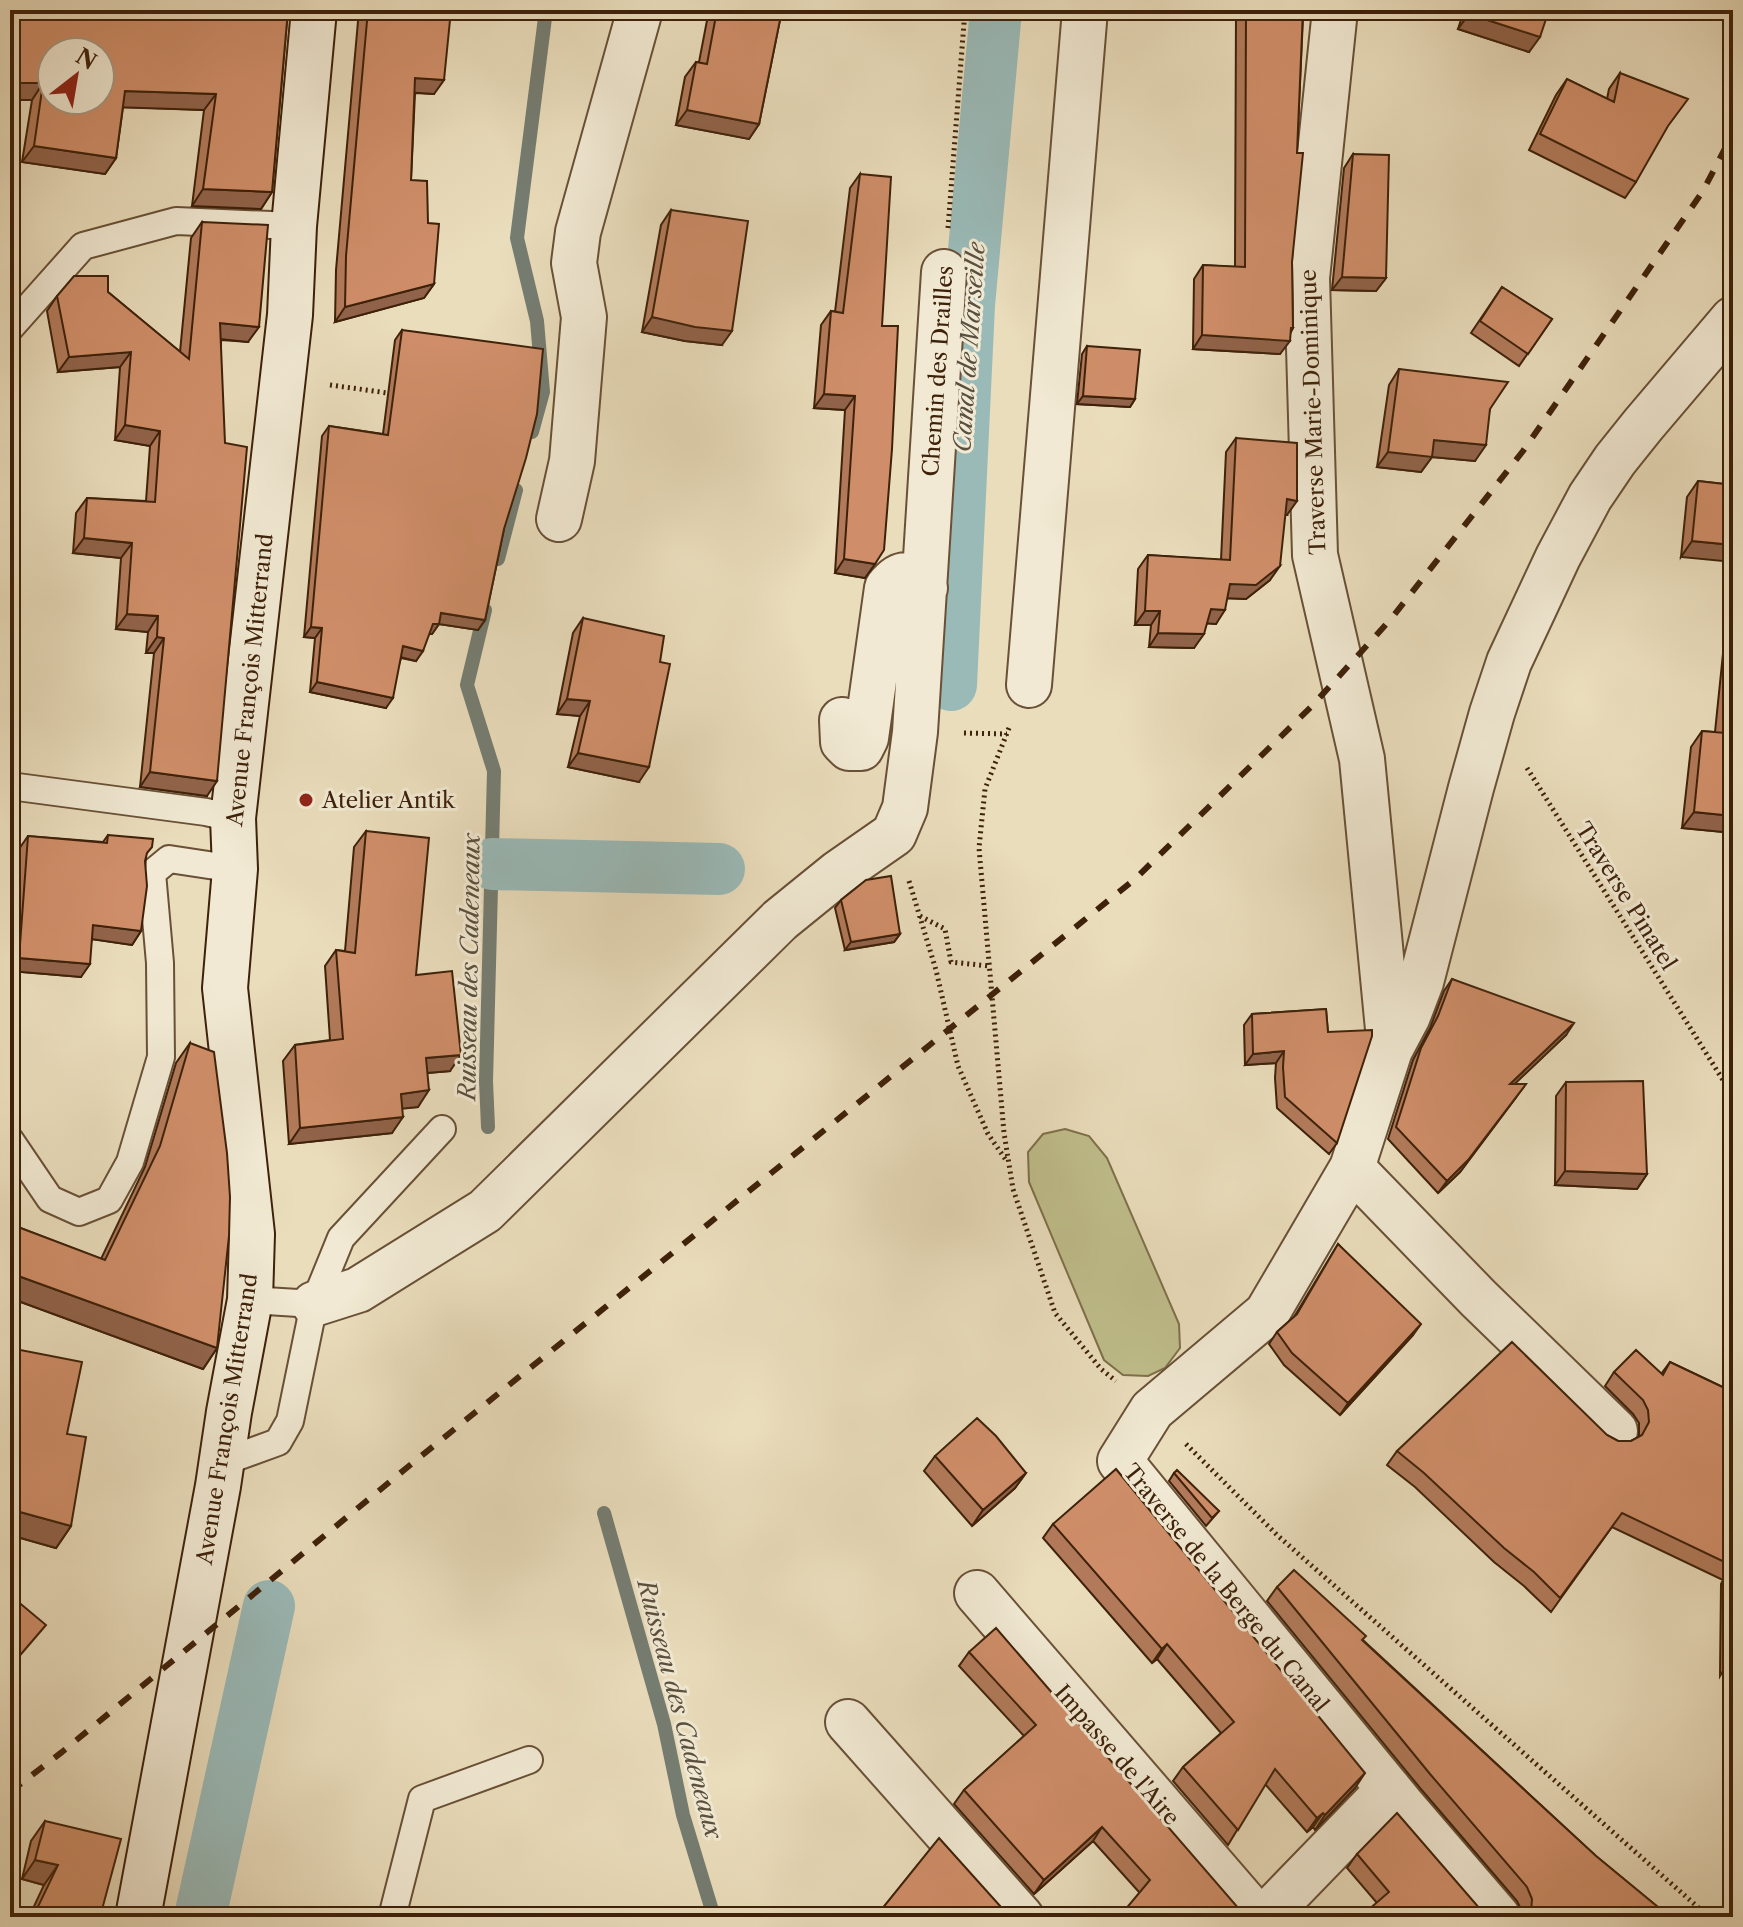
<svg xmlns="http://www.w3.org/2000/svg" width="1743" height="1927" font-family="'Libre Caslon Text',serif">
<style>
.green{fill:#bfbe8b;stroke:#7e704a;stroke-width:2}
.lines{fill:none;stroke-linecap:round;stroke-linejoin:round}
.stream{stroke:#757d72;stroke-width:14}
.canal{stroke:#9abab8;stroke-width:52}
.lane-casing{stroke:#695036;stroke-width:30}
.street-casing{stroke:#695036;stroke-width:48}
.secondary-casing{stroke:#3e210a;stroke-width:48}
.path{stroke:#3e210a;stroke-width:5;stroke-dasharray:2 4;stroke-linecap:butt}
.lane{stroke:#f1e9d3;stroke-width:26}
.street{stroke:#f1e9d3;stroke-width:44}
.secondary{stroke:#f1e9d3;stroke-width:44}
.rail{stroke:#3e210a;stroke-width:6;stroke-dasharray:14 14;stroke-linecap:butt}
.wall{fill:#b27a5a;stroke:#3e210a;stroke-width:2}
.shaded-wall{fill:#91634a;stroke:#3e210a;stroke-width:2}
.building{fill:#cf8e69;stroke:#3e210a;stroke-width:2;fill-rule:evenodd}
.poi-dot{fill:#8f2418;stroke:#f1e9d3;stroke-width:3}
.labels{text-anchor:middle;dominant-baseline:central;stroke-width:6;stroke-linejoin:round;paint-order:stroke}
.street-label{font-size:22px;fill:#3e210a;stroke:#f1e9d3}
.poi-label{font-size:22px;fill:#3e210a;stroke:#f1e9d3;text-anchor:start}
.water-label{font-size:24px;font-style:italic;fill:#5a4f3e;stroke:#f1e9d3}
</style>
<rect width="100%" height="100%" fill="#eaddbc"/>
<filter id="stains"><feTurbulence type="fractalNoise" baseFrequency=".0025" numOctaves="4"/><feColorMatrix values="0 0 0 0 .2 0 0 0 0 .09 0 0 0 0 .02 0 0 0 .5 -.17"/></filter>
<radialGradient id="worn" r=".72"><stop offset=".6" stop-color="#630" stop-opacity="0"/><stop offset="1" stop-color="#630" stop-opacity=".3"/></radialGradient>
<!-- green -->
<path class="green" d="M1065,1129L1089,1136L1107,1158L1179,1324L1180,1348L1165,1368L1148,1376L1123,1375L1104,1360L1029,1182L1028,1152L1043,1134Z"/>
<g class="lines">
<!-- stream -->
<path class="stream" d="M532,432L543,392L537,321L517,238L546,10
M498,559L516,490
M485,610L467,685L494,771L486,1081L488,1127
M604,1513L664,1724L683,1815L714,1917"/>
<!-- canal -->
<path class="canal" d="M951,685L969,305L996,10
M492,864L719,869
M200,1917L269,1606"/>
<defs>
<path id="lane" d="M10,328L83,246L176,221L294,226
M10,786L206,812L233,818
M10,1140L50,1199L79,1212L109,1200L130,1162L161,1057L160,963L152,873L169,859L235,869
M250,1300L314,1304
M223,1462L278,1442L290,1421L314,1304L341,1238L442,1129
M392,1917L422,1799L529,1760"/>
<path id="street" d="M1335,10L1307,278L1315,555L1362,759L1390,1050
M559,519L572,461L584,317L574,263L578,232L640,10
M1029,685L1085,10
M842,720L843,742L849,748H861L866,738L887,588C901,570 910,572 925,588
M1352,1168L1478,1298L1615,1431
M314,1304L358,1290L485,1211L780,920L838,873L894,834L905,808L915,732L944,272
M977,1593L1257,1917
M848,1722L1021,1917
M1265,1917L1389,1789
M1498,1917L1401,1804L1120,1461L1152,1410L1267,1313L1352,1168L1390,1050L1408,1016L1421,982L1471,788L1492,713L1509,662L1558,557L1590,497L1615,460L1643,425L1733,319"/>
<path id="secondary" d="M138,1917L218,1486L229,1412L250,1300L252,1234L225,988L235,869L233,818L290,315L294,226L314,10"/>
</defs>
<!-- lane casing -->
<use href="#lane" class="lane-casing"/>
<!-- street casing -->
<use href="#street" class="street-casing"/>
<!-- secondary casing -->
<use href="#secondary" class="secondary-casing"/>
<!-- path -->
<path class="path" d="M948,228L965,10
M330,385L395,394
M1009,728L985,789L979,848L1004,1133L1013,1189L1055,1313L1101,1369L1116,1381
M964,733L1007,734
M1527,768L1733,1096
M909,881L936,970L958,1066L988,1134L1006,1160
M920,916L945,929L951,962L989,966
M1186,1444L1277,1535L1709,1917"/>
<!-- lane -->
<use href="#lane" class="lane"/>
<!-- street -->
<use href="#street" class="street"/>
<!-- secondary -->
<use href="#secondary" class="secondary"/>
<!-- rail -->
<path class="rail" d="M10,1792L62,1752L415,1461L1135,879L1311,707L1391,619L1523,451L1703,191L1733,133"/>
</g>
<!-- wall -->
<path class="wall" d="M10,10H288L272,192L261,209L192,206L204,110L123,107L116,158L105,174L22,162L32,100H10Z
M359,10H451L434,94L415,93L411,180L428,223L434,284L424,298L335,322L336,270Z
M709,10H782L759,124L749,139L676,125L685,77L696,62H699Z
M1236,10H1315L1309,19L1303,17L1292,262L1293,328L1280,354L1193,349L1194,279L1203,265L1235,267Z
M1464,10H1549L1529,52L1458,29Z
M1620,73L1636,182L1625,198L1529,150L1556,95L1567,79L1607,99L1609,89Z
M1353,154L1386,278L1376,291L1332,290L1344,168Z
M860,174L865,578L835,573L845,410L814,408L821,325L831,311L835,312L850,188Z
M671,210L722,345L685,341L642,332L661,225Z
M202,222L248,342L221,340L207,796L140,787L154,653H146L148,632L116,629L121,558L73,553L76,513L87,498L146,501L150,446L115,440L120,367L58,372L47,311L57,296L108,292L180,352L191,238Z
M1502,287L1552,319L1519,366L1471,333Z
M402,330L504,529L485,620L478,630L439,624L432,634H429L416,661L401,658L386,708L310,692L315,638L304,637L322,436L329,426L383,434L395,340Z
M1087,346L1135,399L1130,407L1077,404L1082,354Z
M1399,369L1490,409L1475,461L1432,457L1421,472L1377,467L1389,385Z
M1236,438L1287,515H1285L1270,580L1246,599L1227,598L1216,624L1207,623L1194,648L1149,647L1151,625H1135L1138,569L1148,555L1221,560L1226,452Z
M1698,481L1733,485L1681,557L1687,497Z
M1733,614V833L1682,828L1691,747L1702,731L1715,732L1726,624Z
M583,618L639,782L568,767L580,716L557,714L573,633Z
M366,831L450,1071L427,1073L418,1107L402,1108L392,1133L289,1144L283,1061L295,1045L330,1040L325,966L336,950L345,951L354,847Z
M108,835L146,855L141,931L132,945L92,939L81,977L10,971L19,849L28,836L103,842Z
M841,900L900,934L894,942L845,950L835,908Z
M1452,979L1566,1035L1514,1084L1517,1096L1460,1172L1438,1193L1388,1139L1413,1060L1430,1028L1444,991Z
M1326,1009L1337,1143L1329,1154L1277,1108L1275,1078L1276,1063L1245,1065L1244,1025L1252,1014Z
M190,1043L217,1348L203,1369L10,1298V1224L101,1259L145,1167L176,1063Z
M1566,1082L1647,1174L1637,1189L1555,1185L1556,1096Z
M1338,1244L1413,1335L1340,1415L1284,1365L1269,1344L1277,1332L1294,1317Z
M10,1348L67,1434L71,1526L56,1548L10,1535Z
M1670,1362L1733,1392V1654L1720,1676L1721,1584L1723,1580L1612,1527L1551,1612L1524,1586L1494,1562L1415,1487L1387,1465L1397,1451L1607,1435L1618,1441H1631L1639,1437V1423L1633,1414L1605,1386L1614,1372L1661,1374Z
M935,1456L1026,1473L1015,1488L972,1526L924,1471Z
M1174,1473L1219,1511L1206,1526L1169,1481Z
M1053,1524L1355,1788L1315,1830L1313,1827L1307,1832L1265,1784L1228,1845L1173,1781L1183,1767L1221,1733L1157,1659L1152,1663L1043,1538Z
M1277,1587L1363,1640L1596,1856L1670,1917H1522L1523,1913L1517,1901L1420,1788L1267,1601Z
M969,1652L1246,1917L1139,1892L1093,1841L1034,1894L954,1804L964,1790L1024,1736L959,1666Z
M45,1821L100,1917H29L44,1885L22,1879L31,1841Z
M1357,1854L1487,1917L1377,1903L1347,1868Z"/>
<!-- shaded-wall -->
<path class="shaded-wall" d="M1298,10H1315L1309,19L1294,15Z
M1469,14L1540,37L1529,52L1458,29Z
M415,78L444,80L434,94L405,92Z
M18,83H43L32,100H10V95Z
M125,91L216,94L204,110L113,107Z
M687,110L759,124L749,139L676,125Z
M34,146L116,158L105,174L22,162Z
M203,189L272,192L261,209L192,206Z
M1342,277L1386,278L1376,291L1332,290Z
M434,284L424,298L335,322L345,307Z
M652,317L732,331L722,345L685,341L642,332Z
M220,323L259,327L248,342L210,338Z
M1291,328H1293L1285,340L1290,341L1280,354L1193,349L1202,335Z
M131,352L120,367L58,372L69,357Z
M824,394L855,396L845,410L814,408Z
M1083,396L1135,399L1130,407L1077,404Z
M125,425L160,431L150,446L115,440Z
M1434,440L1486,445L1475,461L1432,457L1421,472L1377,467L1388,452Z
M1287,499L1297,501L1287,515L1277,513Z
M84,538L132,543L121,558L73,553Z
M1692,541L1733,545V562L1681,557Z
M844,559L875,564L865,578L835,573Z
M1280,566L1270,580L1246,599L1220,598L1230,584Z
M1211,609L1225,610L1216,624L1201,623Z
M1145,611H1160L1151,625H1135Z
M441,613L485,620L478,630L439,624L432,634H426Z
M127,614L158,616L148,632L116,629Z
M311,627L322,628L315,638L304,637Z
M1158,633L1204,634L1194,648L1149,647Z
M157,637L164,638L154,653H146Z
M403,646L423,651L416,661L396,656Z
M317,682L393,698L386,708L310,692Z
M567,699L590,701L580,716L557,714Z
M578,753L649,767L639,782L568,767Z
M150,772L217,781L207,796L140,787Z
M1694,812L1733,816V833L1682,828Z
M93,925L141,931L132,945L84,938Z
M900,934L894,942L845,950L851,942Z
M19,958L90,964L81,977L10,971Z
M1574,1023L1566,1035L1502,1096L1510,1084Z
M1284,1051L1276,1063L1245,1065L1253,1054Z
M461,1055L450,1071L415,1074L426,1058Z
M1526,1084L1460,1172L1438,1193L1447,1181Z
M429,1090L418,1107L390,1110L401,1094Z
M403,1117L392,1133L289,1144L300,1128Z
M1565,1171L1647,1174L1637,1189L1555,1185Z
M10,1273L217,1348L203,1369L10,1298Z
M1421,1324L1413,1335L1340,1415L1348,1403Z
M1026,1473L1015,1488L972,1526L983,1510Z
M20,1512L71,1526L56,1548L10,1535V1526Z
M1167,1644L1157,1659L1152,1663L1162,1649Z
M1365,1773L1355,1788L1315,1830L1325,1815Z
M1323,1813L1313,1827L1307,1832L1317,1818Z
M1102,1827L1093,1841L1034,1894L1044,1880Z
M35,1860L58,1865L44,1885L22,1879Z"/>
<!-- building -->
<path class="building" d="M10,10H288L272,192L203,189L216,94L125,91L116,158L34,146L43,83H18L14,59H10ZM52,52H100V100H52Z
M368,10H451L444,80L415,78L411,180L427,181L428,223L439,224L434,284L345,307L346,256Z
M717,10H782L759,124L687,110L696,62L707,64Z
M1246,10H1303L1297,153H1303L1292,262L1293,328H1291L1290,341L1202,335L1203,265L1245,267Z
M1470,10H1549L1540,37L1469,14Z
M1620,73L1688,99L1668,126L1636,182L1540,134L1567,79L1614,102Z
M1353,154L1389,155L1386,278L1342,277Z
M860,174L891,177L882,326H898L892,449L884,550L875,564L844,559L855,396L824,394L831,311L843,313Z
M671,210L748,221L732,331L695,327L652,317Z
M202,222L268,225L259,327L220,323L225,443L247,447L217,781L150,772L164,638L157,637L158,616L127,614L132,543L84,538L87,498L155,502L160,431L125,425L131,352L69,357L57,296L74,276H108V292L189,359Z
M1502,287L1552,319L1528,354L1480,321Z
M402,330L543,349L537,414L526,458L504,529L485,620L441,613L439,624H433L423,651L403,646L393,698L317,682L322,628L311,627L329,426L388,435Z
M1087,346L1140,350L1135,399L1083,396Z
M1399,369L1508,382L1490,409L1486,445L1434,440L1432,457L1388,452Z
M1236,438L1297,443V501L1287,499L1280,566L1256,585L1230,584L1225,610L1211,609L1204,634L1158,633L1160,611H1145L1148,555L1230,560Z
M1698,481L1733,485V545L1692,541Z
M583,618L664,636L660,662L670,664L649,767L578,753L590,701L567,699Z
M1733,650V816L1694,812L1702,731L1725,733Z
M366,831L429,838L416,975L452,971L461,1055L426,1058L429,1090L401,1094L403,1117L300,1128L295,1045L343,1039L336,950L355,953Z
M108,835L153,839L152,847L147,853L145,861L147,886L141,931L93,925L90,964L19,958L28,836L107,843Z
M891,876L900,934L851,942L841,900L866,880Z
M1452,979L1574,1023L1510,1084H1526L1468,1160L1447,1181L1396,1127L1421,1048L1438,1016Z
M1326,1009L1328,1032L1372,1030V1036L1337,1143L1285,1097L1283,1067L1284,1051L1253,1054L1252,1014Z
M190,1043L214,1052L227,1153L230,1197L229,1236L217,1348L10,1273V1224L105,1260L160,1146Z
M1643,1081L1647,1174L1565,1171L1566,1082Z
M1338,1244L1421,1324L1348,1403L1292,1353L1277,1332L1297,1314Z
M1512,1342L1607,1435L1618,1441H1631L1642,1435L1649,1422L1648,1410L1643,1400L1614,1372L1636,1350L1663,1375L1670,1362L1733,1392V1654L1729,1662L1731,1570L1733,1566L1622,1513L1560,1598L1534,1572L1504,1548L1424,1473L1397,1451Z
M10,1348L82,1362L67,1434L86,1437L71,1526L20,1512L10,1507Z
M977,1418L996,1436L1026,1473L983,1510L935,1456Z
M1116,1469L1365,1773L1325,1815L1323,1813L1317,1818L1275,1769L1238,1830L1183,1767L1234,1722L1167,1644L1162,1649L1053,1524Z
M1177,1470L1219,1511L1212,1518L1174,1473Z
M1294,1570L1366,1636L1362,1640L1596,1856L1670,1917H1555L1551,1914L1549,1917H1527L1531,1912L1532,1899L1527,1887L1430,1774L1277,1587Z
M10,1595L46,1625L10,1667Z
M996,1628L1246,1917H1119L1150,1880L1102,1827L1044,1880L964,1790L1036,1725L969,1652Z
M1397,1813L1487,1917H1360L1389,1892L1357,1854Z
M45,1821L121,1839L100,1917H33L58,1865L35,1860Z
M939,1838L1010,1917H879L877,1915Z"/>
<!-- markers -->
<circle class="poi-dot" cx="306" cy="800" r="8"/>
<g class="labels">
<!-- street labels -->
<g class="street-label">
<text transform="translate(938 371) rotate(-86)">Chemin des Drailles</text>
<text transform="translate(1313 412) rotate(-92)">Traverse Marie-Dominique</text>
<text transform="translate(250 680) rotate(-84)">Avenue François Mitterrand</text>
<text transform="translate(1626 896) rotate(58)">Traverse Pinatel</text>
<text transform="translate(227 1419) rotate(-81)">Avenue François Mitterrand</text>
<text transform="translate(1226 1588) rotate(51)">Traverse de la Berge du Canal</text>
<text transform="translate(1117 1755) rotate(49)">Impasse de l'Aire</text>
</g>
<!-- poi labels -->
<g class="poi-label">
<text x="322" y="800">Atelier Antik</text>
</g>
<!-- water labels -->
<g class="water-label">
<text transform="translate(969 347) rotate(-86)">Canal de Marseille</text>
<text transform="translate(469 967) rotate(-89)">Ruisseau des Cadeneaux</text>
<text transform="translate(680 1709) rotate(75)">Ruisseau des Cadeneaux</text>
</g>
</g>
<!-- margin -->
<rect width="1743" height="1927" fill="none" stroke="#eaddbc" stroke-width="40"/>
<rect x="12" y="12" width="1719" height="1903" fill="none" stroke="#3e210a" stroke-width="4"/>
<rect x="20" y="20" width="1703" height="1887" fill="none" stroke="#3e210a" stroke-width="2"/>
<!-- north arrow -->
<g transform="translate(76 76) rotate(31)"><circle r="38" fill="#f1e9d3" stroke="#a99983" stroke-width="2"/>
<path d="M0-6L14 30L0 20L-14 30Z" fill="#8f2418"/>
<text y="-12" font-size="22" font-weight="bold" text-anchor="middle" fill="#3e210a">N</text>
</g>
<rect width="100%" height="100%" filter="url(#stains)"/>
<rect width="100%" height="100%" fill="url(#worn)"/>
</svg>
